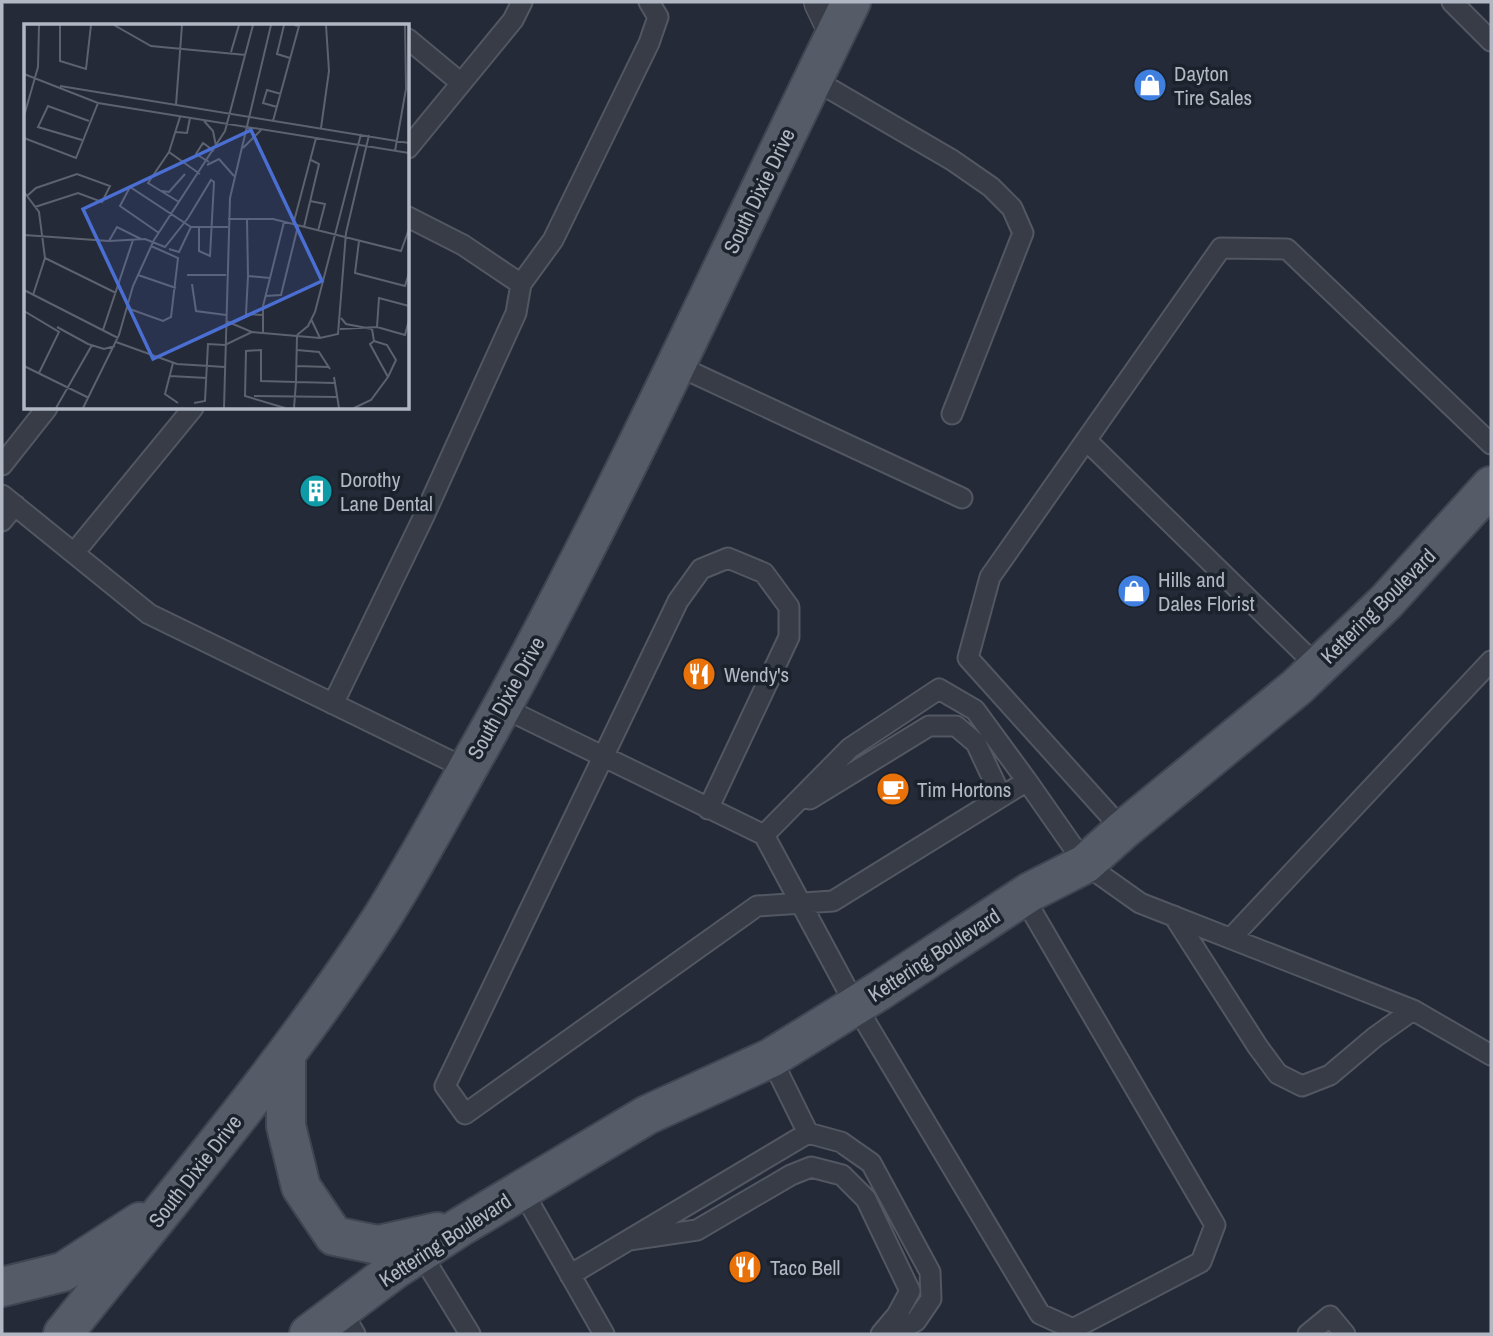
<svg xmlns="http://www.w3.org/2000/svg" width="1493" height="1336" font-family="'Archivo Narrow',sans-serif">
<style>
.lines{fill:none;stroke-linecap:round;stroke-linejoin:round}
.service-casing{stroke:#525762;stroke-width:23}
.minor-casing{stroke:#525762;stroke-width:40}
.primary-casing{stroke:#404551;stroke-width:42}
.service{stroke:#373c47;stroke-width:19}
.minor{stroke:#373c47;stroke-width:37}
.primary{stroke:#555b67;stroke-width:38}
.labels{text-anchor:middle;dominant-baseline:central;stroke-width:7;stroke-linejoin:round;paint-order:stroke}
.poi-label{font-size:21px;fill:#b2b7c4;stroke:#1c222c;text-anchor:start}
.street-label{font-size:21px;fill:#b2b7c4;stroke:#1c222c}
.inset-road{fill:none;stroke:#5d626f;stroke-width:2}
.view{fill:#4a6ed2;fill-opacity:0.15;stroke:#4a6ed2;stroke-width:3.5}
.inset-edge{fill:none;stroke:#b2b7c4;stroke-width:3.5}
</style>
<rect width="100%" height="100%" fill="#242a37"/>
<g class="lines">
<defs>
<path id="service" d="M1452,2L1491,41
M408,39L461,83
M813,79L952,160L991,187L1012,208L1023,233L952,414
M408,148L513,20L522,2
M521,284L553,240L649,43L658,17L649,2
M676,365L962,498
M1086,440L1318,667
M2,465L47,408
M2,495L149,614L467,769
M2,521L15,505
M74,553L193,408
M333,704L424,516L516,313L521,284L463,245L408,217
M502,707L764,835L856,1006L1040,1314L1073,1329L1201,1262L1215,1225L1023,896
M810,799L929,726H956L976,743L1001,796
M708,809L789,637V607L764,573L728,558L701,569L678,601L445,1086L465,1114L757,906L833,901L1027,781L1085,864L1140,903L1413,1010L1491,1055
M1123,830L968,658L990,577L1221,248L1287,249L1491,444
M764,835L850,748L939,689L975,710L1027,781
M1174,916L1258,1047L1278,1074L1302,1086L1330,1075L1375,1037L1413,1010
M1232,937L1491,661
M771,1058L808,1133L841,1142L871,1163L930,1272L931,1299L916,1321L893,1334
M522,1190L604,1334
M629,1240L697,1230L791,1175L811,1167L842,1175L866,1199L910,1291L897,1315L881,1334
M417,1247L470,1334
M570,1275L808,1133
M341,1310L355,1334
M1308,1334L1330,1316L1345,1334"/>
<path id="minor" d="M823,2L837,31"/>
<path id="primary" d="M286,1055V1126L301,1187L334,1236L378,1245L437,1232
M2,1287L63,1272L140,1222
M63,1334C172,1198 286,1065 381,919C417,862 449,801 482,743C617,502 729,249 851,2
M309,1334L394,1270L460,1227L647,1115L771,1058L879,991L1030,892L1085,864L1123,830L1297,687L1386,602L1491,486"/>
</defs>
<!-- service casing -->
<use href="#service" class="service-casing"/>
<!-- minor casing -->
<use href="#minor" class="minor-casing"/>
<!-- primary casing -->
<use href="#primary" class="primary-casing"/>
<!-- service -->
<use href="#service" class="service"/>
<!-- minor -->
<use href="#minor" class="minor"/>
<!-- primary -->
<use href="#primary" class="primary"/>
</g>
<!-- icons -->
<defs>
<symbol id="shop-disc" viewBox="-11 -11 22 22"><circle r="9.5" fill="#3f7fe0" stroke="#1c222c"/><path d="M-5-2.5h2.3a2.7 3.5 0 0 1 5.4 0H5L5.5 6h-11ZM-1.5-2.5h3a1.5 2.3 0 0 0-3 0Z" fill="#fff"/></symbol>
<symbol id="building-disc" viewBox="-11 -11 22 22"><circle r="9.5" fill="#0f9aa8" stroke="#1c222c"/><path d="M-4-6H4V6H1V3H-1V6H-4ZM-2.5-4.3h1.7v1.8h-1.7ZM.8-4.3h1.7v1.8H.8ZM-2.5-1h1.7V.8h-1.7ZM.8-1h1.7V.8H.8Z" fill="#fff"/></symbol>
<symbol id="restaurant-disc" viewBox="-11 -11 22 22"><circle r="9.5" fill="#e8710a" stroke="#1c222c"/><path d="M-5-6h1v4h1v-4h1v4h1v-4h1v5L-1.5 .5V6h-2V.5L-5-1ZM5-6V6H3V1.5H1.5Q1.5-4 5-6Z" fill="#fff"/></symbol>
<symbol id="cafe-disc" viewBox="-11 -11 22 22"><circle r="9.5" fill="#e8710a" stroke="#1c222c"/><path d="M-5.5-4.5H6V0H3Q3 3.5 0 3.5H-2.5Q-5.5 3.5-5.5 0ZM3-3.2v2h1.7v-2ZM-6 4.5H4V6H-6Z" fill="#fff"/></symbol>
</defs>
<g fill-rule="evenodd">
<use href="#shop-disc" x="1131" y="66" width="38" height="38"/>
<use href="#building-disc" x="297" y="472" width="38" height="38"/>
<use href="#shop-disc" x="1115" y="572" width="38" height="38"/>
<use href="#restaurant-disc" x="680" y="655" width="38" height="38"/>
<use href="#cafe-disc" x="874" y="770" width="38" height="38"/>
<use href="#restaurant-disc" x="726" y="1248" width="38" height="38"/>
</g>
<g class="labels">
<!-- poi labels -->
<g class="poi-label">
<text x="1174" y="73">Dayton<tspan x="1174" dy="24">Tire Sales</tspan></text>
<text x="340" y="479">Dorothy<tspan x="340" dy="24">Lane Dental</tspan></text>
<text x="1158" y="579">Hills and<tspan x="1158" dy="24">Dales Florist</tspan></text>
<text x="724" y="674">Wendy's</text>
<text x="917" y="789">Tim Hortons</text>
<text x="770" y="1267">Taco Bell</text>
</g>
<!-- street labels -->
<g class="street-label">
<text transform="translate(759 191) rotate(-64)">South Dixie Drive</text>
<text transform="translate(1378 606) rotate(-45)">Kettering Boulevard</text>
<text transform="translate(506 698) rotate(-61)">South Dixie Drive</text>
<text transform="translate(934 955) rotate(-33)">Kettering Boulevard</text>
<text transform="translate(195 1171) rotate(-52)">South Dixie Drive</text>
<text transform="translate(445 1240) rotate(-33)">Kettering Boulevard</text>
</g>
</g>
<!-- overview -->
<g transform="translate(24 24)">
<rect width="385" height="385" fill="#242a37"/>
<path class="inset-road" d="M36,1V37L62,45L67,1M90,1L127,22L222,31M260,1L253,30L266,34M207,28L215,1M0,50L74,79L385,129M36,62L385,119M152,81L158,1M253,83L239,79L243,66L257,70M0,92L14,43L15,1M156,93L145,128L176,150M180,97L189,107L192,122M249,97L275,2L270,1M297,104L305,47L302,1M152,108L163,109L166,94M0,114L52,134L74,79M58,116L14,103L24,82L65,97M219,124L237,106M371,127L382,65L381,1M145,128L124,159L155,178M185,138L172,130L179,119L190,127M183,141L195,135L210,152M138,167L145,168L161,150M0,168L15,188L21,234L92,269M3,172L12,164L53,150L86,162L78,178L54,169L11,183M286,177L301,180L294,207M204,195H249L377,227L385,205M223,195L224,252L246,254M269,201L292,114M280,203L295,140L287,136M0,209V244M135,209L96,182L106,163L167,203H204M0,211L85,217L121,215L141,223L164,194L187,156L190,158L186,232L175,227V203M85,217L93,203L117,215M335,217L331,249L381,262L385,249M145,225L155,228L167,203M114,251L152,264M163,251H202M224,252L222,290L239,291M168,260L172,287L202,291M0,266L94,314M9,271L21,234M241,272L257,271L274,202M103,284L139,297L147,293L154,234L127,222M0,287L35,308L15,349M317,294L322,300L348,305M287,295L296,314M33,303L64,320L80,325L91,322M353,303L355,274L385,282M316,305L353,303L381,311L385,296M79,306L109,216M228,308L296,314L314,310L322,209L345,111M239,308V282L260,198M273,311L284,302L291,288L337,110M350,317L363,321L372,336L364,353M92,318L153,340L201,343M273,326L295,328L306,345M149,339L141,370L154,379M0,342L65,374M272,342L305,343M146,352L183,354M310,353L315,384M230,372L314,373M170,379L181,377L184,320L201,321L228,308L202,297M32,384L68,321M59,384L95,311L109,262L130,216L201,107L229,1M200,384L206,174L247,1M261,384L221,372L222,327L237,326V357L272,358L273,311M270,384L272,358L311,359M330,384L347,376L364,353L346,320L350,317L348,305"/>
<path class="view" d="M227,106L298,257L129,335L59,185Z"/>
<rect width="385" height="385" class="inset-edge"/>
</g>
<!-- border -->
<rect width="1493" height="1336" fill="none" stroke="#b2b7c4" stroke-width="7"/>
</svg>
